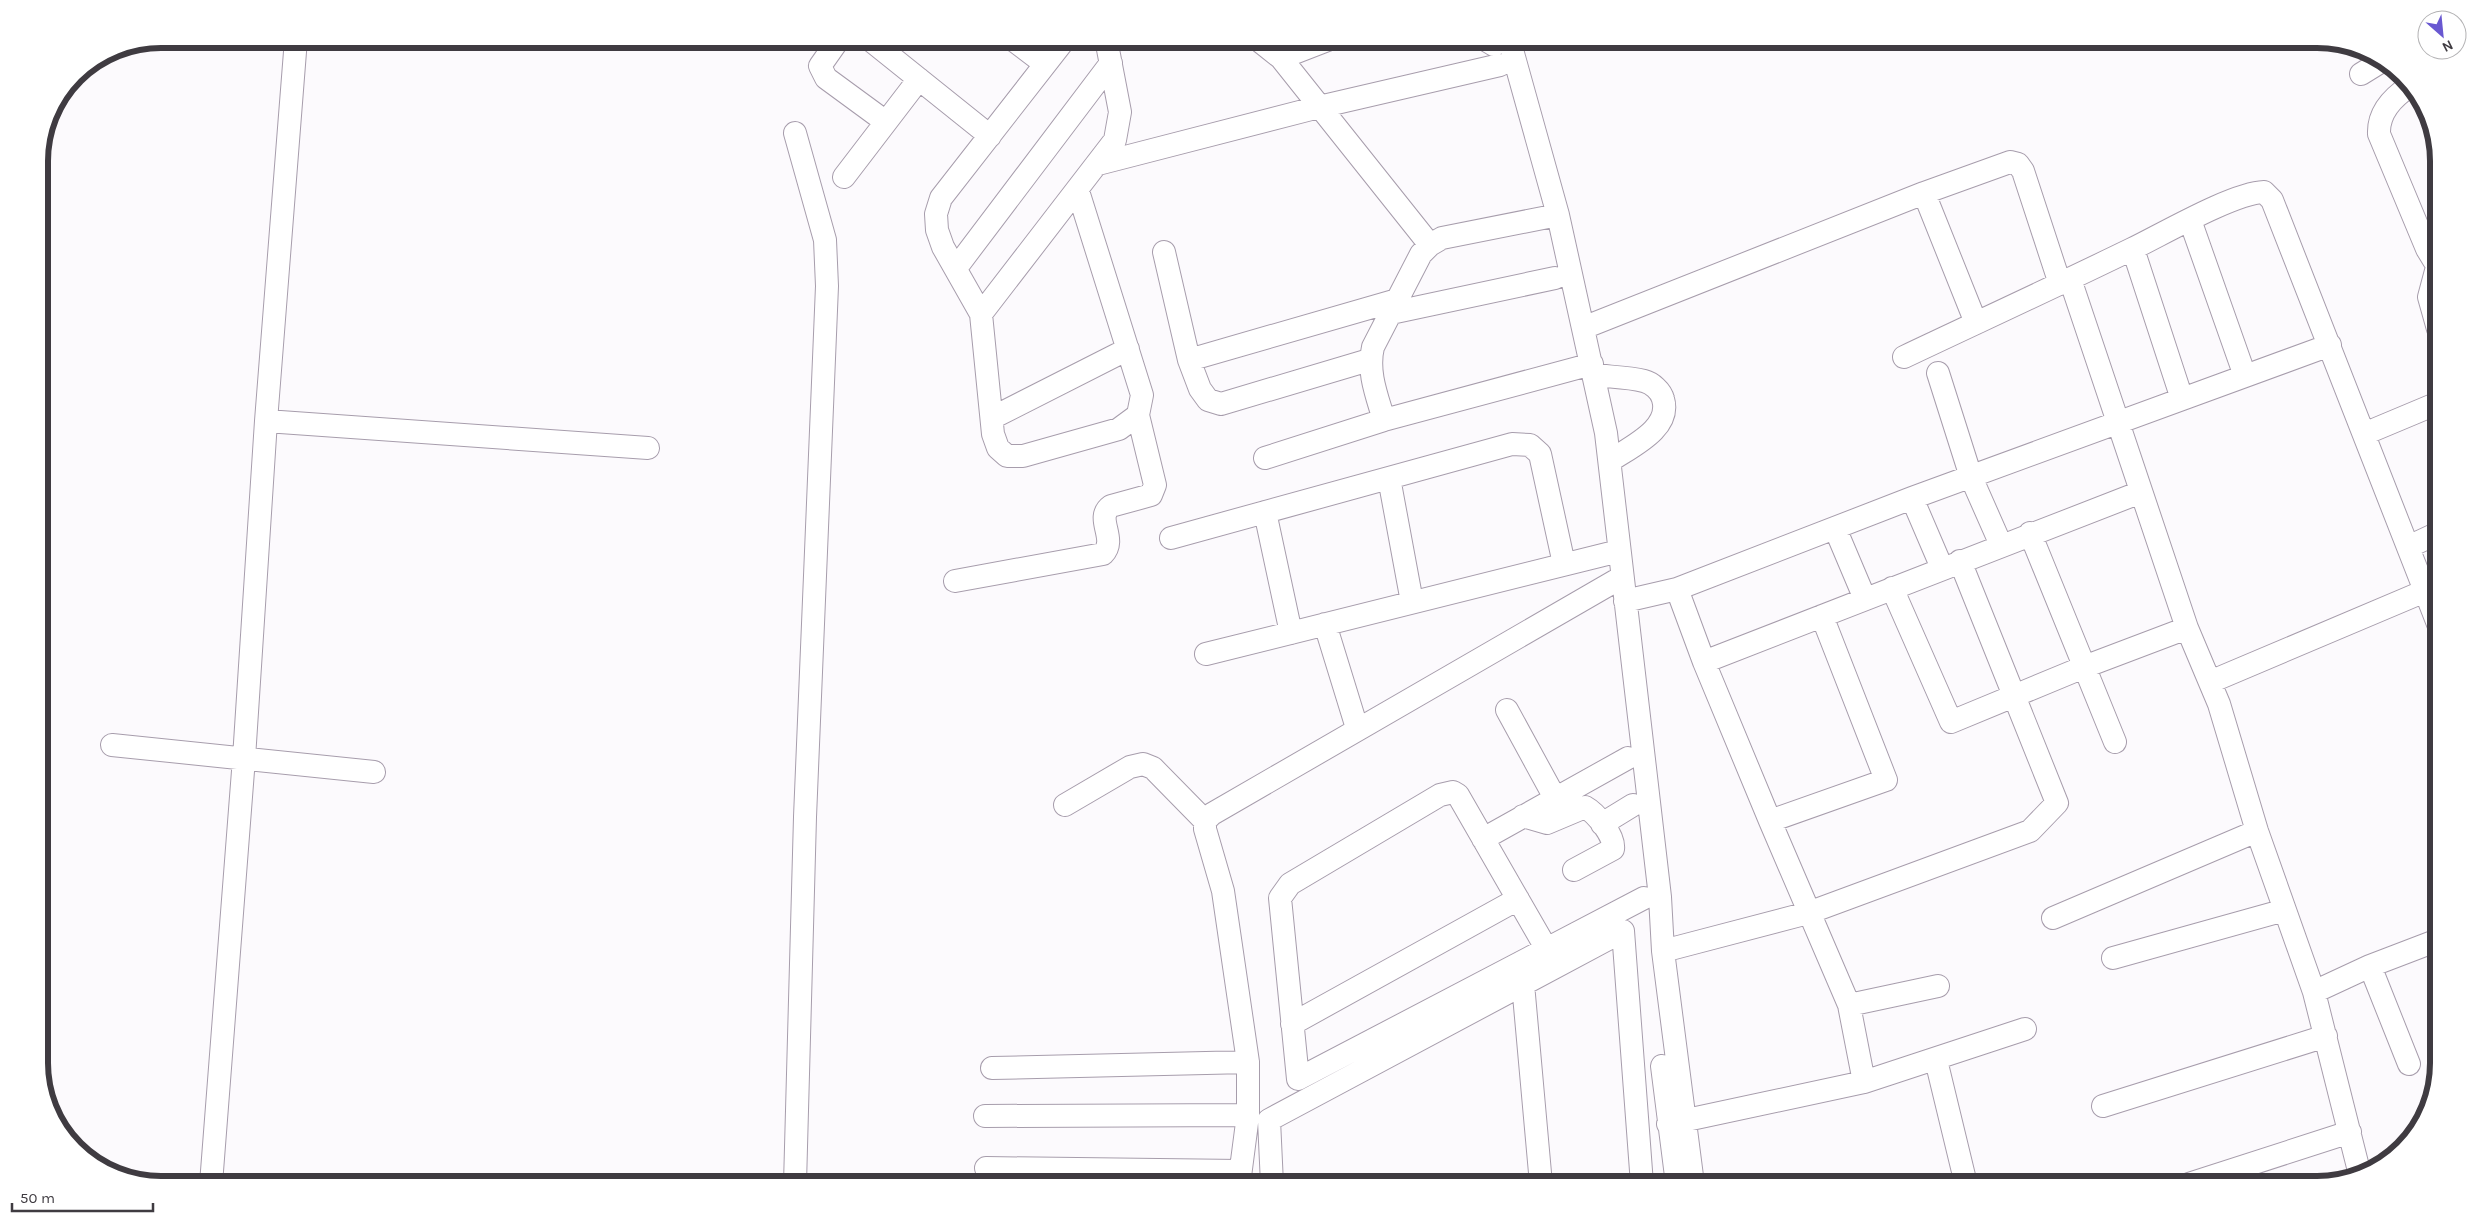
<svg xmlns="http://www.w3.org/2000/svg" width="2477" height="1223" font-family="Karla,sans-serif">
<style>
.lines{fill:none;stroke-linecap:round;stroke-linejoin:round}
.minor-casing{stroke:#a79dac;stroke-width:24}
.minor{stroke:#fff;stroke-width:22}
.wall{fill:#6b3f78}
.rim{fill:none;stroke:#3f3b41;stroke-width:6}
</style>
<rect width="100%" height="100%" fill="#fcfafd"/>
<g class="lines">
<defs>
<path id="minor" d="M839,39L820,66L826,78L886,122
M869,39L990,136
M1012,39L1045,64
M1065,39L941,198L936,214L937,230L943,247L981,314L993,434L998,448L1007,456H1023L1119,429L1138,415L1142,395L1078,191
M1257,39L1281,58L1430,245
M1484,39L1494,45
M1509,39L1558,215L1606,433L1660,897L1663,951L1693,1184
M1281,58L1330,39
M2361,74L2382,61
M2410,86C2393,97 2378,112 2379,134L2427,249L2438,267
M795,133L825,240L827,286L805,817L795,1184
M1098,164L1319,107L1500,65
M844,177L919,79
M1924,193L1976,323
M2190,220L2245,376
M2133,249L2182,399
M1164,252L1189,360L1200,389L1208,400L1221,404L1369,360
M2437,267L2429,297L2438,329
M956,268L1111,63
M2070,279L2187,628L2219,704L2257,831L2314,992L2359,1171
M1391,313L1555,278
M981,314L1115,140L1120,112L1106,39
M1583,328L1924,193L2010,162L2018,164L2023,171L2060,284
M1904,357C1980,321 2056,286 2132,249C2163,234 2233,193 2264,192L2272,200L2438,624
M1189,360L1397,300
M1938,373L1971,477L2001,545
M1594,375C1610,377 1628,377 1644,381C1652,383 1661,391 1663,399C1672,429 1630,447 1610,461
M992,418L1128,349
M1384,420C1377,396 1367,372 1373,347L1421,254L1430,245L1442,238L1558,215
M266,421L648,448
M2364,434L2438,403
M1265,458L1384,420L1592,364
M1389,478L1412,602
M1912,498L1942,568
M1265,512L1291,633
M1835,528L1865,599
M2030,533L2115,742
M1171,538L1512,444L1530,445L1540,454L1564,564
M2408,547L2438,533
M955,581L1103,554C1118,539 1094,518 1111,506L1151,495L1155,485L1138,415
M1892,588L1951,722L2084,667L2187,628
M1625,601L1677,589
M1325,624L1357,728
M1206,654L1619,551
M1704,662L2141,492
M2210,682L2425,591
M1507,710L1555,798
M112,745L374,772
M1065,805L1130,767L1143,764L1153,768L1205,821
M1523,816L1547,823L1585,807C1596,813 1615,836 1613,849L1574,870
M1770,821L1886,780L1822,616
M1602,824L1633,805
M1483,839L1628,758
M2053,918L2257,831
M1546,948L1458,795L1453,792L1440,795L1290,884L1280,898L1298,1079L1644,898
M1663,951L1808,913L2030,831L2057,803L1960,561
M2113,958L2285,910
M2370,966L2409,1064
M1523,984L1541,1184
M2314,992L2370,966L2438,940
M1849,1005L1938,986
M1292,1024L1518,899
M1936,1060L1966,1184
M1662,1066L1677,1184
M992,1068L1248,1062
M1864,1082L2025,1029
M2103,1106L2326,1036
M985,1116L1248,1115
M1668,1124L1864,1082L1849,1005L1770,821L1704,662L1677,589L1912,498L2330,345
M986,1168L1240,1171
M211,1184L244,758L266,421L296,39
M1239,1184L1248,1115V1062L1223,891L1205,829V821L1212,814L1622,577
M1272,1184L1269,1120L1623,931L1642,1184
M2189,1184L2350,1132"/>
</defs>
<!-- minor casing -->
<use href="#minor" class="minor-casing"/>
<!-- minor -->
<use href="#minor" class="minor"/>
</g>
<!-- wall -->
<path class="wall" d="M2438,546V559L2434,551Z"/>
<!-- crop -->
<path d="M0 0H2477V1223H0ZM161 48H2317A113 113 0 0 1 2430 161V1063A113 113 0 0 1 2317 1176H161A113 113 0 0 1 48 1063V161A113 113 0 0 1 161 48Z" fill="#fff" fill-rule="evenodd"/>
<path class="rim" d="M161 48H2317A113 113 0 0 1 2430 161V1063A113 113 0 0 1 2317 1176H161A113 113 0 0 1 48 1063V161A113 113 0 0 1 161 48Z"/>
<!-- north arrow -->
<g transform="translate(2442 35) rotate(153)"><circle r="24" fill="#ffffff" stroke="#b2b1b3"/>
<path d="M0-4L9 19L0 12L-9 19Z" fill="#6958d1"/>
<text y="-8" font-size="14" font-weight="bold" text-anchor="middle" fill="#3f3b41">N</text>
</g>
<!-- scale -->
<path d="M12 1203v8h141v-8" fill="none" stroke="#3f3b41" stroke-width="2.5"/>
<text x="20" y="1203" font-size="15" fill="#3f3b41" stroke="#ffffff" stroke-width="4" paint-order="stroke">50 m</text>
</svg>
